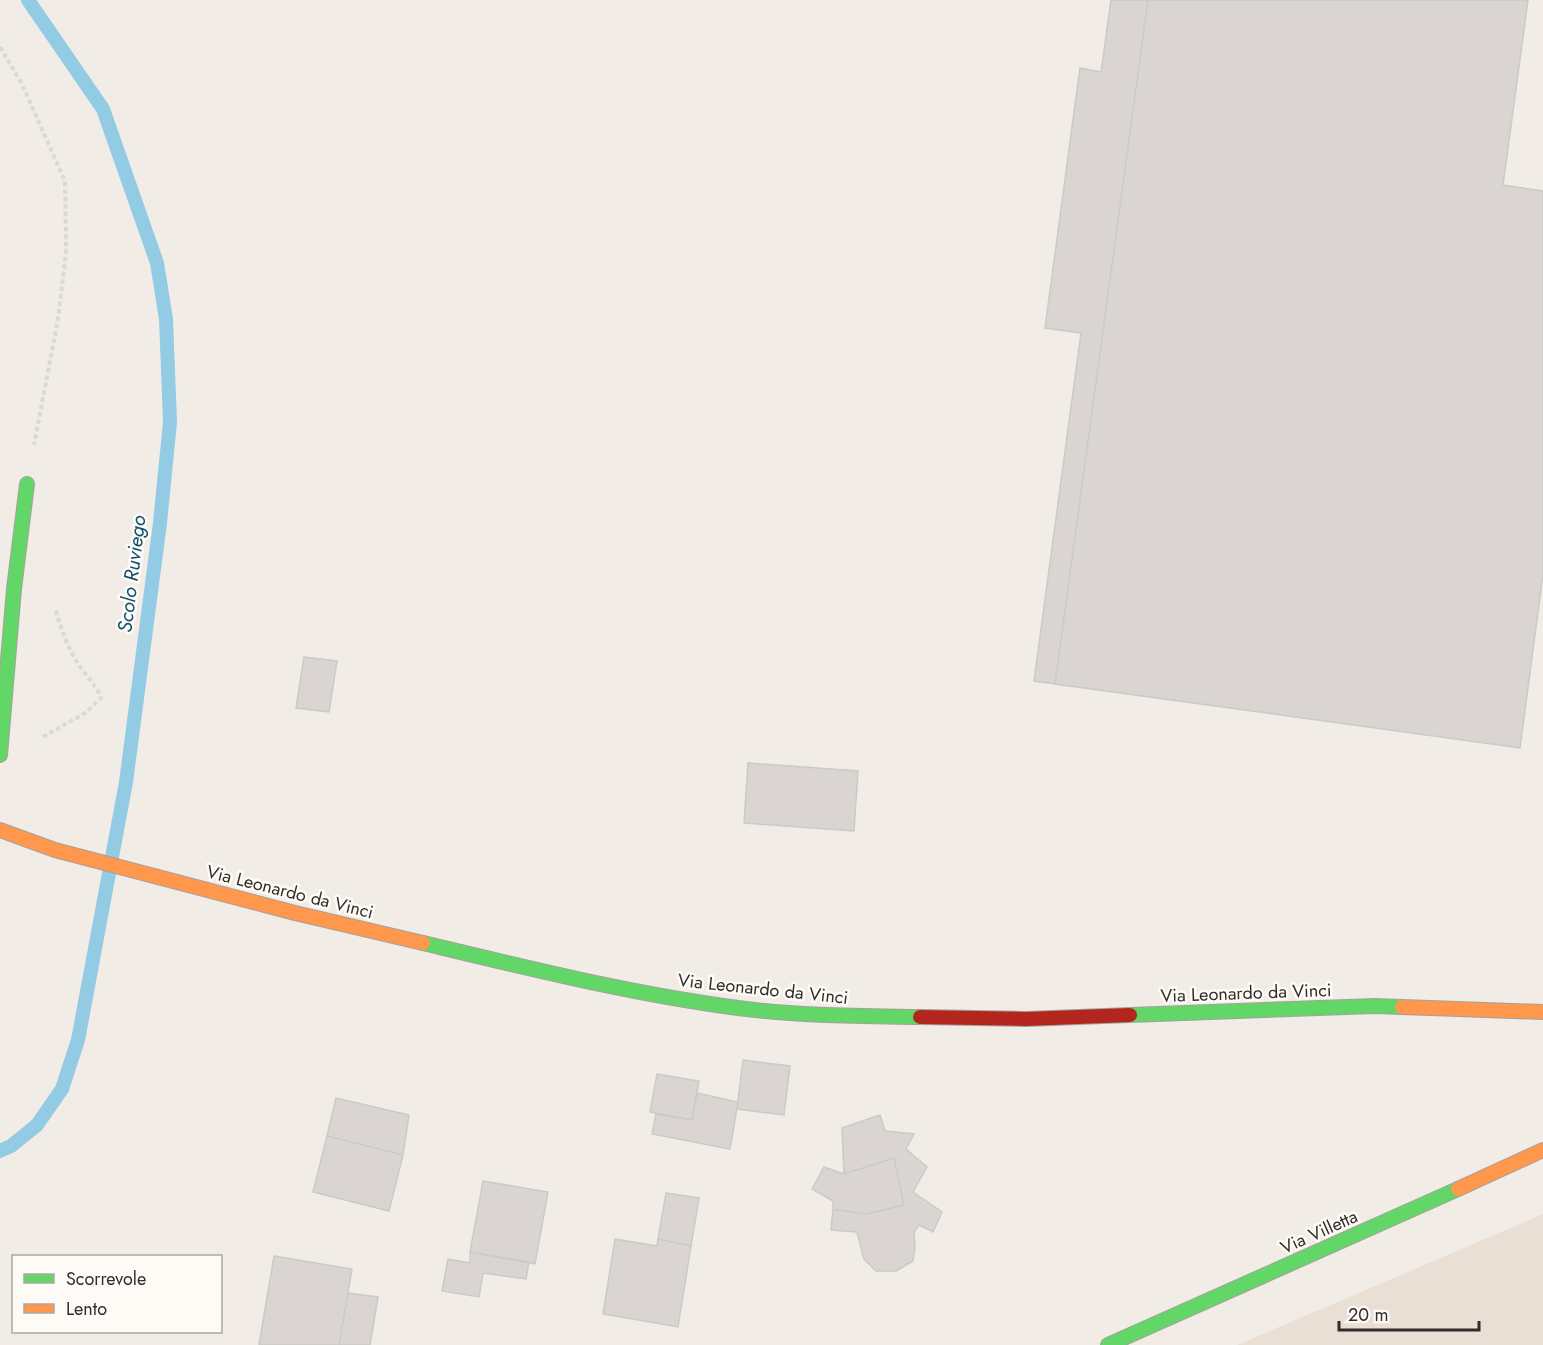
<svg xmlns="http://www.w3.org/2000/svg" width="1543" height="1345" font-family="Jost,sans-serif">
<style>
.built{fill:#eadfd5}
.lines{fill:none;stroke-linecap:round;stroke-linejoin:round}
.stream{stroke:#93cbe5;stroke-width:14}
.building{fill:#dad5d2;stroke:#cdc9c5;stroke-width:1.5}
.fast-casing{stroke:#a5a19d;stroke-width:16}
.slow-casing{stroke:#a5a19d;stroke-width:16}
.jam-casing{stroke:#a5a19d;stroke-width:16}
.path{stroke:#dad8d8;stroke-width:4;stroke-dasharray:4.5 3;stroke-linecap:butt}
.fast{stroke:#63d668;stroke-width:14}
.slow{stroke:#ff974d;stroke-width:14}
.jam{stroke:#b3261e;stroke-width:14}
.labels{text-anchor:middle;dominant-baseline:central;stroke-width:5;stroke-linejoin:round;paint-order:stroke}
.street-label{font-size:18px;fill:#312d2a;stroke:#fefaf6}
.water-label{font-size:20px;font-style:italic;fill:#0d526d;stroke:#fefaf6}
</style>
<rect width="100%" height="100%" fill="#f2ece7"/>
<!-- built -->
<path class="built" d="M1543,1214V1345H1237Z"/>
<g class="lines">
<!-- stream -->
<path class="stream" d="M0,1151L11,1146L37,1125L62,1089L78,1040L126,782L160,523L170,422L166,319L157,263L103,109L28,0"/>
</g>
<!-- building -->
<path class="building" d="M1111,0H1148L1055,684L1034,681L1081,333L1045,328L1080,68L1101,72Z
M1148,0H1528L1503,185L1543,191V574L1520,748L1055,684Z
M304,657L337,661L329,712L296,708Z
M748,763L858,771L854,831L744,823Z
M743,1060L790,1066L784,1115L737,1109Z
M657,1074L699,1081L692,1120L650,1112Z
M697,1093L738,1102L730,1149L652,1134L656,1114L692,1120Z
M336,1098L409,1115L403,1155L327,1136Z
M880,1115L885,1131L914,1134L906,1149L927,1167L913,1192L942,1212L933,1232L919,1225L914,1232L915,1247L913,1261L896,1271H876L864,1259L857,1232L831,1230L833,1209L866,1214L904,1205L894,1158L844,1174L842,1128Z
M327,1136L403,1155L389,1211L313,1192Z
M894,1158L904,1205L866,1214L833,1209V1201L812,1189L824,1167L844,1174Z
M483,1181L548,1192L535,1264L470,1252Z
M666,1193L699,1198L691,1246L658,1239Z
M615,1239L657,1246L658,1239L691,1246L678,1327L603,1314Z
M470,1252L529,1262L526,1279L483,1273L479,1297L442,1291L448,1259L470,1263Z
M274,1256L352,1269L339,1345H259Z
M348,1293L378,1297L370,1345H339Z"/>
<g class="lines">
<defs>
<path id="fast" d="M0,755L14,589L27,484
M423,943C527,968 632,994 738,1008C799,1016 859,1016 920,1017
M1130,1015L1375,1006L1402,1007
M1108,1345L1458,1189"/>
<path id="slow" d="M0,830L55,850L295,913L423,943
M1402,1007L1543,1012
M1458,1189L1543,1150"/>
<path id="jam" d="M920,1017L1026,1019L1130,1015"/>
</defs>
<!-- fast casing -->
<use href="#fast" class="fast-casing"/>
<!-- slow casing -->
<use href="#slow" class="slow-casing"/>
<!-- jam casing -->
<use href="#jam" class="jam-casing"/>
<!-- path -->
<path class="path" d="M0,47L21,82L65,181L66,252L58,319L34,445
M43,737L85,713L101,698C96,684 85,675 77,662C67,646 60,626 55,608"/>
<!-- fast -->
<use href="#fast" class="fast"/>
<!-- slow -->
<use href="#slow" class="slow"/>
<!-- jam -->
<use href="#jam" class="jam"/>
</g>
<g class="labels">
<!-- street labels -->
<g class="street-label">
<text transform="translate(290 892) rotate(14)">Via Leonardo da Vinci</text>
<text transform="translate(763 989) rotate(6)">Via Leonardo da Vinci</text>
<text transform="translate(1246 993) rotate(-2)">Via Leonardo da Vinci</text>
<text transform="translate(1319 1232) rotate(-24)">Via Villetta</text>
</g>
<!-- water labels -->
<g class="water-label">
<text transform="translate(132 574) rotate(-83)">Scolo Ruviego</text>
</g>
</g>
<!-- legend -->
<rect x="12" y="1255" width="210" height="78" fill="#fefaf6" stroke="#aca8a4" stroke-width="1.5"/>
<rect x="24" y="1274" width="30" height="9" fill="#63d668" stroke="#aca8a4" stroke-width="1.5"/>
<text x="66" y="1285" font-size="18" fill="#312d2a">Scorrevole</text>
<rect x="24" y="1304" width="30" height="9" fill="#ff974d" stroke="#aca8a4" stroke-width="1.5"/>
<text x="66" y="1315" font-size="18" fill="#312d2a">Lento</text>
<!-- scale -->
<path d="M1339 1321v9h140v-9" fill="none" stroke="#312d2a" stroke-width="3"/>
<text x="1348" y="1321" font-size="18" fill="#312d2a" stroke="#fefaf6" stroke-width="4.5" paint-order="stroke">20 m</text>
</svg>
